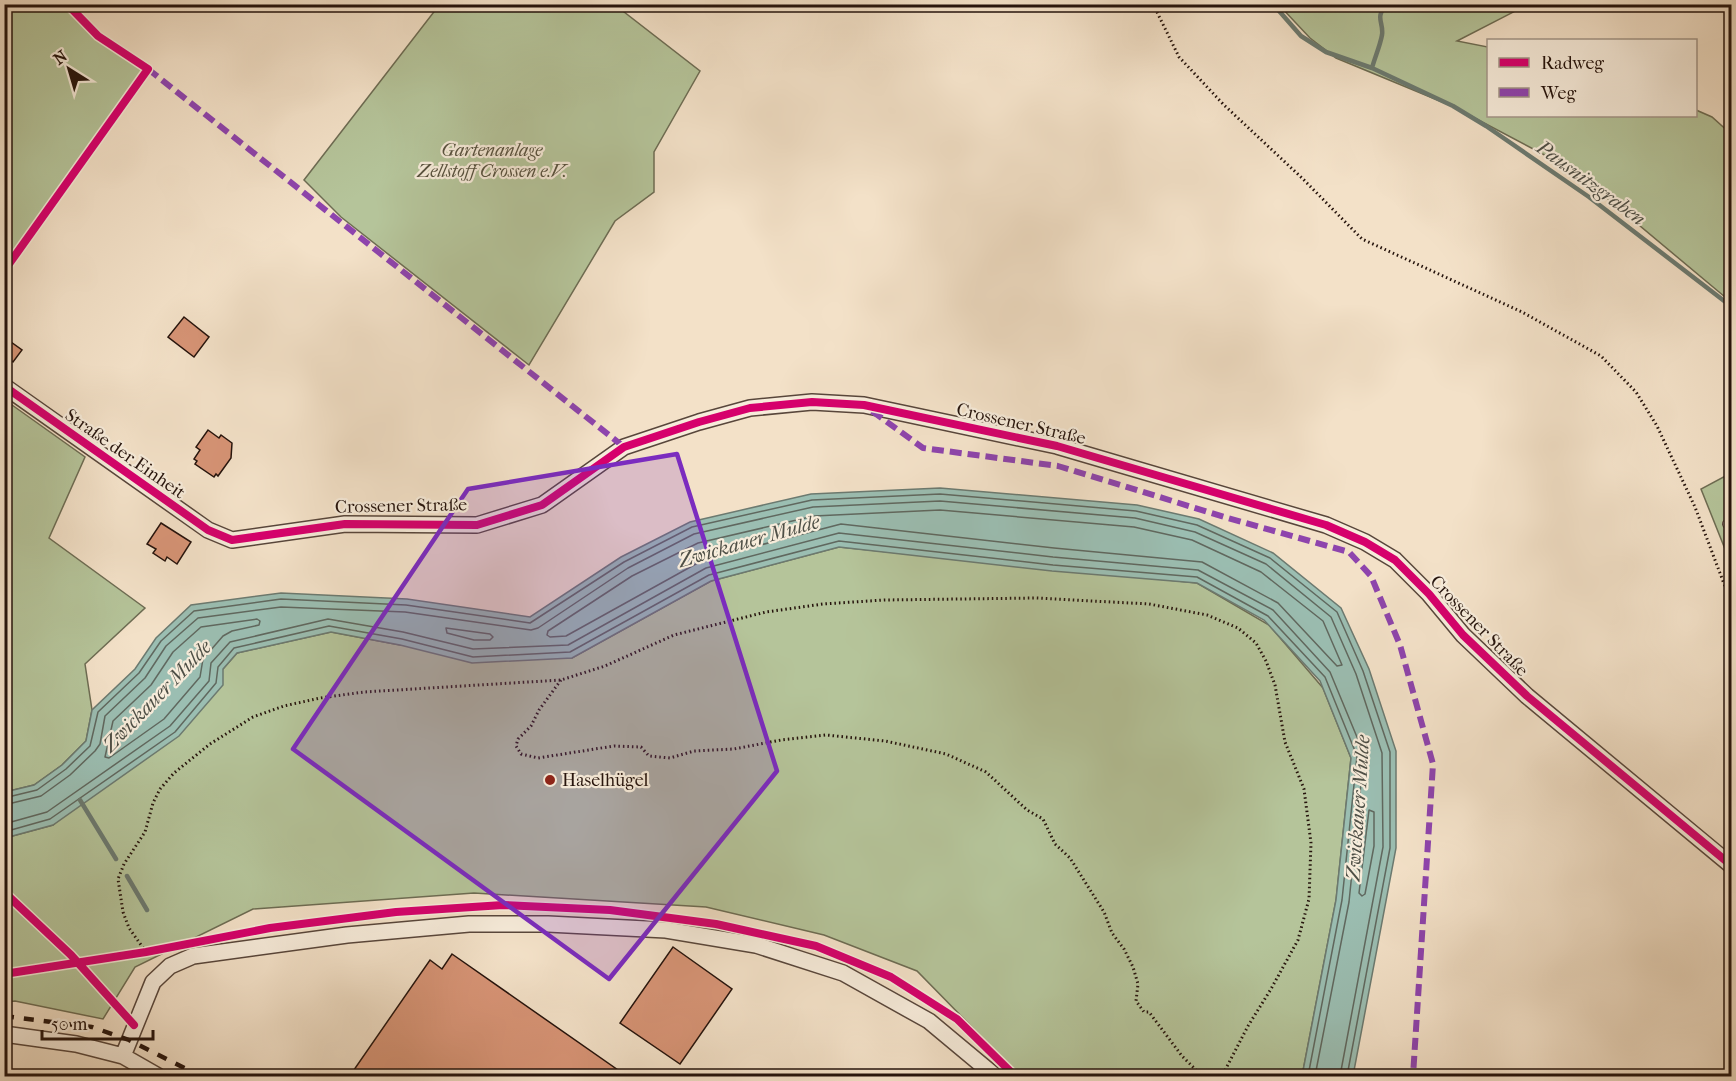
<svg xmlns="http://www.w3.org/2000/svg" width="1736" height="1081" font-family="'IM FELL French Canon',serif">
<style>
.green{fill:#b5c49a;stroke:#6d6c53;stroke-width:1.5}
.water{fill:#9bbeb2;stroke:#6c7a70;stroke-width:1.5}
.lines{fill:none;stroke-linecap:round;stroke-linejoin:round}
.shore{stroke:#60685f;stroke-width:1.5}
.stream{stroke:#6c7a70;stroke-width:4.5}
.building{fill:#d79476;stroke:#25130c;stroke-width:1.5}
.lane-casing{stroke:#58463b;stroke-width:10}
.street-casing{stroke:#58463b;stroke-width:18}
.path{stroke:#25130c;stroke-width:3;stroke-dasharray:1.5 3;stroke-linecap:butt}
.lane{stroke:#f7ecdb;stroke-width:8}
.street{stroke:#f7ecdb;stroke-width:15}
.rail{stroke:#25130c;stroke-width:4.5;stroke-dasharray:10 10;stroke-linecap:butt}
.quiet{stroke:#8e44ad;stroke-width:6;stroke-dasharray:12 6;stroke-linecap:butt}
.cycleway-casing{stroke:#f7ecdb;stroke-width:11}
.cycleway{stroke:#d6006c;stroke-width:8}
.marked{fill:#7b2cbf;fill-opacity:0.2;stroke:#7b2cbf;stroke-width:4.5;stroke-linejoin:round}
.poi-dot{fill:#8f2418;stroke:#f7ecdb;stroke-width:2}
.labels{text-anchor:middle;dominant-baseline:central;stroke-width:4.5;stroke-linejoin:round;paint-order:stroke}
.park-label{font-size:18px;font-style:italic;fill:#57513e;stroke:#f7ecdb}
.street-label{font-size:18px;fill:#25130c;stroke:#f7ecdb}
.poi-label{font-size:18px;fill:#25130c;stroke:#f7ecdb;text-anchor:start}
.water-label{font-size:20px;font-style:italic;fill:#4e4f46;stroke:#f7ecdb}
</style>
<rect width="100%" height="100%" fill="#f3e1c8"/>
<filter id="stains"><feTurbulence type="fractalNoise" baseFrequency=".00333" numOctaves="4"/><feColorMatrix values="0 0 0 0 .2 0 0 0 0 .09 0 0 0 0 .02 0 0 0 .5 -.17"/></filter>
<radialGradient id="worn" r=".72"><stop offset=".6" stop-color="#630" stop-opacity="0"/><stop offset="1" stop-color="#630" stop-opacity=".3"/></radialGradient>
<!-- green -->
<path class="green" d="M5,4L67,5L98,36L148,69L5,271Z
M440,4L615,5L700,71L654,152V192L615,221L529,365L341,217L304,180Z
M1279,5H1527L1457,41L1488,47V116H1696V110L1712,117L1731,134V302L1573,170L1452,106L1336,58L1310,38Z
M5,400L85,457L49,538L145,608L85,664L92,710L86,741L62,765L34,785L5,792Z
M1731,473V564L1701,489Z
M839,547L1197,583L1269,625L1323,688L1351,758L1336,900L1302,1076H1020L917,971L824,935L706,907L474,893L253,909L135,967L103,1019L15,1001L5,1002V838L53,825L223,669L237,653L331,632L400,645L572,658L711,581Z"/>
<!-- water -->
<path class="water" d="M940,488L1137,505L1199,519L1273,553L1341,608L1369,669L1396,751V848L1353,1076H1302L1336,900L1351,758L1320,681L1264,620L1197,583L1052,571L839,547L711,581L572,658L472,663L400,645L331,632L237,653L223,669V685L179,736L53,825L5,838V792L34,785L62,765L86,741L92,710L135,669L156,638L191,605L281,593L407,599L530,617L621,557L690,522L811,494Z"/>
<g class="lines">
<!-- shore -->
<path class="shore" d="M940,510L1134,527L1192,540L1261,572L1323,621L1342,665L1337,666L1278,603L1202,562L1054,548L841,524L703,560L566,636L550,637L547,635L548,631L632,576L698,543L814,516Z
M257,619L260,621L259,625L232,631L223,636L203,659L200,677L164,719L109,758L105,757L113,721L151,685L173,652L201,627Z
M446,628L490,634L493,637L490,640H474L447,633Z
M4,798L37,790L66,769L90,746L98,712L139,673L161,641L194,611L281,599L406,605L530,623L624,562L692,527L812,500L940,494L1136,511L1197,525L1270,558L1337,612L1363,671L1390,752V848L1347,1076
M4,805L41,796L70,775L95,751L100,744L105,716L145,678L166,646L198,618L281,607L405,612L531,630L538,628L628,568L694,534L813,507L940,501L1135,518L1195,532L1266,564L1331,617L1356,674L1382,753L1383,847L1340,1076
M1369,810L1374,812V846L1365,894L1362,896L1359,893Z
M4,824L47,812L170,726L209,681L211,663L230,642L328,619L403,632L473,649L568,645L706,568L839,533L1053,557L1198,570L1273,610L1330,672L1364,754L1349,902L1315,1076
M4,832L50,819L175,732L216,683L218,667L234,648L329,626L402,639L473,657L570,652L709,575L839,541L1053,565L1197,577L1268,616L1325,677L1357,756L1342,900L1308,1076"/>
<!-- stream -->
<path class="stream" d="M1273,4L1301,36L1326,52L1372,68L1453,106L1486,126L1589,197L1732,307
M1372,68C1375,57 1380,46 1382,35C1384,22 1374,18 1387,4
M80,800L116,859
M127,876L147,910"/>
</g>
<!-- building -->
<path class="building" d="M184,317L209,337L194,357L168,337Z
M4,337L22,350L13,362L4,355Z
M208,430L219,438L221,435L232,443L231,458L218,476L216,474L214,477L195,464L197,461L194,459L200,450L196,447Z
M161,523L191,542L177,564L167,557L165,561L153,553L156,549L147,544Z
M673,947L732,989L680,1064L620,1023Z
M452,954L628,1077H349L430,960L442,969Z"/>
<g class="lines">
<defs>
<path id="lane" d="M1727,524L1732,523"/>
<path id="street" d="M4,386L208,530L232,540L345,524L477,525L542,505L624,447L699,422L750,408L812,402L864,405L1057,446L1326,525L1365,542L1395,560L1429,594L1463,635L1527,696L1732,866
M4,1034L76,1044L123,1056L158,1076
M123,1056L153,982L170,966L193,956L347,935L469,924H548L666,930L756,945L843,973L929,1021L995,1076"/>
</defs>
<!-- lane casing -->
<use href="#lane" class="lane-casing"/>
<!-- street casing -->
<use href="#street" class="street-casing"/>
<!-- path -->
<path class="path" d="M1153,4L1179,57L1224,105L1302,178L1362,239L1522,312L1601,356L1636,392L1657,426L1695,507L1732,605
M561,680L539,710L531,726L518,739L516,746L521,754L538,758L614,746L641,747L649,756L670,758L694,751L734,749L781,740L826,735L885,741L946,754L986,772L1027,810L1043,819L1055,844L1070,858L1104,912L1112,933L1124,949L1133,967L1138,984L1136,1001L1144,1012H1149L1182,1056L1202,1076
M146,952L129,928L123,912L118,879L124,864L145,832L153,803L160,789L174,773L210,744L253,717L284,706L320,698L364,692L561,680L605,666L674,635L766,612L823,604L884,600L1036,598L1149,604L1207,615L1238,628L1256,643L1266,661L1275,685L1285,742L1304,789L1311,843L1309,899L1298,940L1271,989L1248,1026L1222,1076"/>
<!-- lane -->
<use href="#lane" class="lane"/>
<!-- street -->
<use href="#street" class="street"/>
<!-- rail -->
<path class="rail" d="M4,1016L92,1027L129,1040L200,1076"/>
<!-- quiet -->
<path class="quiet" d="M148,69L624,447
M872,411L923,448L1058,466L1228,518L1349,552L1371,576L1400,645L1433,764L1413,1076"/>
<defs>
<path id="cycleway" d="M4,271L148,69L98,36L67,4
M4,386L208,530L232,540L345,524L477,525L542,505L624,447L699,422L750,408L812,402L864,405L1057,446L1326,525L1365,542L1395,560L1429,594L1463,635L1527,696L1732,866
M4,892L71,955L134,1025
M4,974L146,952L270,928L396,912L503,905L610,910L716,924L816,946L891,977L957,1019L1015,1076"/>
</defs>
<!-- cycleway casing -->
<use href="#cycleway" class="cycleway-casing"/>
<!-- cycleway -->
<use href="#cycleway" class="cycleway"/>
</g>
<!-- marked area -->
<path class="marked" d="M677,454L777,771L609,979L293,749L468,489Z"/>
<!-- markers -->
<circle class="poi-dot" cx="550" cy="780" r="6"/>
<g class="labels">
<!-- park labels -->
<g class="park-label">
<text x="492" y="150">Gartenanlage<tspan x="492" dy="21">Zellstoff Crossen e.V.</tspan></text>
</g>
<!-- street labels -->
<g class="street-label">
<text transform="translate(1021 424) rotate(13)">Crossener Straße</text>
<text transform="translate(125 454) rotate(35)">Straße der Einheit</text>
<text transform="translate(401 506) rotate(-1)">Crossener Straße</text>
<text transform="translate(1479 626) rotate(46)">Crossener Straße</text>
</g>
<!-- poi labels -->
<g class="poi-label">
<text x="562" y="780">Haselhügel</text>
</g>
<!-- water labels -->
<g class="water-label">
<text transform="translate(1591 183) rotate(36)">Pausnitzgraben</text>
<text transform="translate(749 541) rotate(-16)">Zwickauer Mulde</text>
<text transform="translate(157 696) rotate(-46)">Zwickauer Mulde</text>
<text transform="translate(1358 808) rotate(-86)">Zwickauer Mulde</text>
</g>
</g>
<!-- margin -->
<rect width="1736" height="1081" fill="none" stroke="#f3e1c8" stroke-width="24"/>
<rect x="6" y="6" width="1724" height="1069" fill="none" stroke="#25130c" stroke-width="3"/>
<rect x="12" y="12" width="1712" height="1057" fill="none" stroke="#25130c" stroke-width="1.5"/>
<!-- legend -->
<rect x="1487" y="39" width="210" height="78" fill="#f7ecdb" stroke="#a39588" stroke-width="1.5"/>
<rect x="1499" y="58" width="30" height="9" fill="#d6006c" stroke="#a39588" stroke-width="1.5"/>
<text x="1541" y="69" font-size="18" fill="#25130c">Radweg</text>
<rect x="1499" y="88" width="30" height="9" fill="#8e44ad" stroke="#a39588" stroke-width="1.5"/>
<text x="1541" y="99" font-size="18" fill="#25130c">Weg</text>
<!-- north arrow -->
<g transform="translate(69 69) rotate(323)" stroke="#f7ecdb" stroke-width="4.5" paint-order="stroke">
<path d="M0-4.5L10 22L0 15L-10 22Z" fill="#25130c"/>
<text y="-9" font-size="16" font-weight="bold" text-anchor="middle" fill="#25130c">N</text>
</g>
<!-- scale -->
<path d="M42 1030v9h111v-9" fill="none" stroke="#25130c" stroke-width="3"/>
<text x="51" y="1030" font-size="18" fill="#25130c" stroke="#f7ecdb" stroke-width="4.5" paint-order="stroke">50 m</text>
<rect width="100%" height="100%" filter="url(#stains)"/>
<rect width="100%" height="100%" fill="url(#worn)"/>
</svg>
